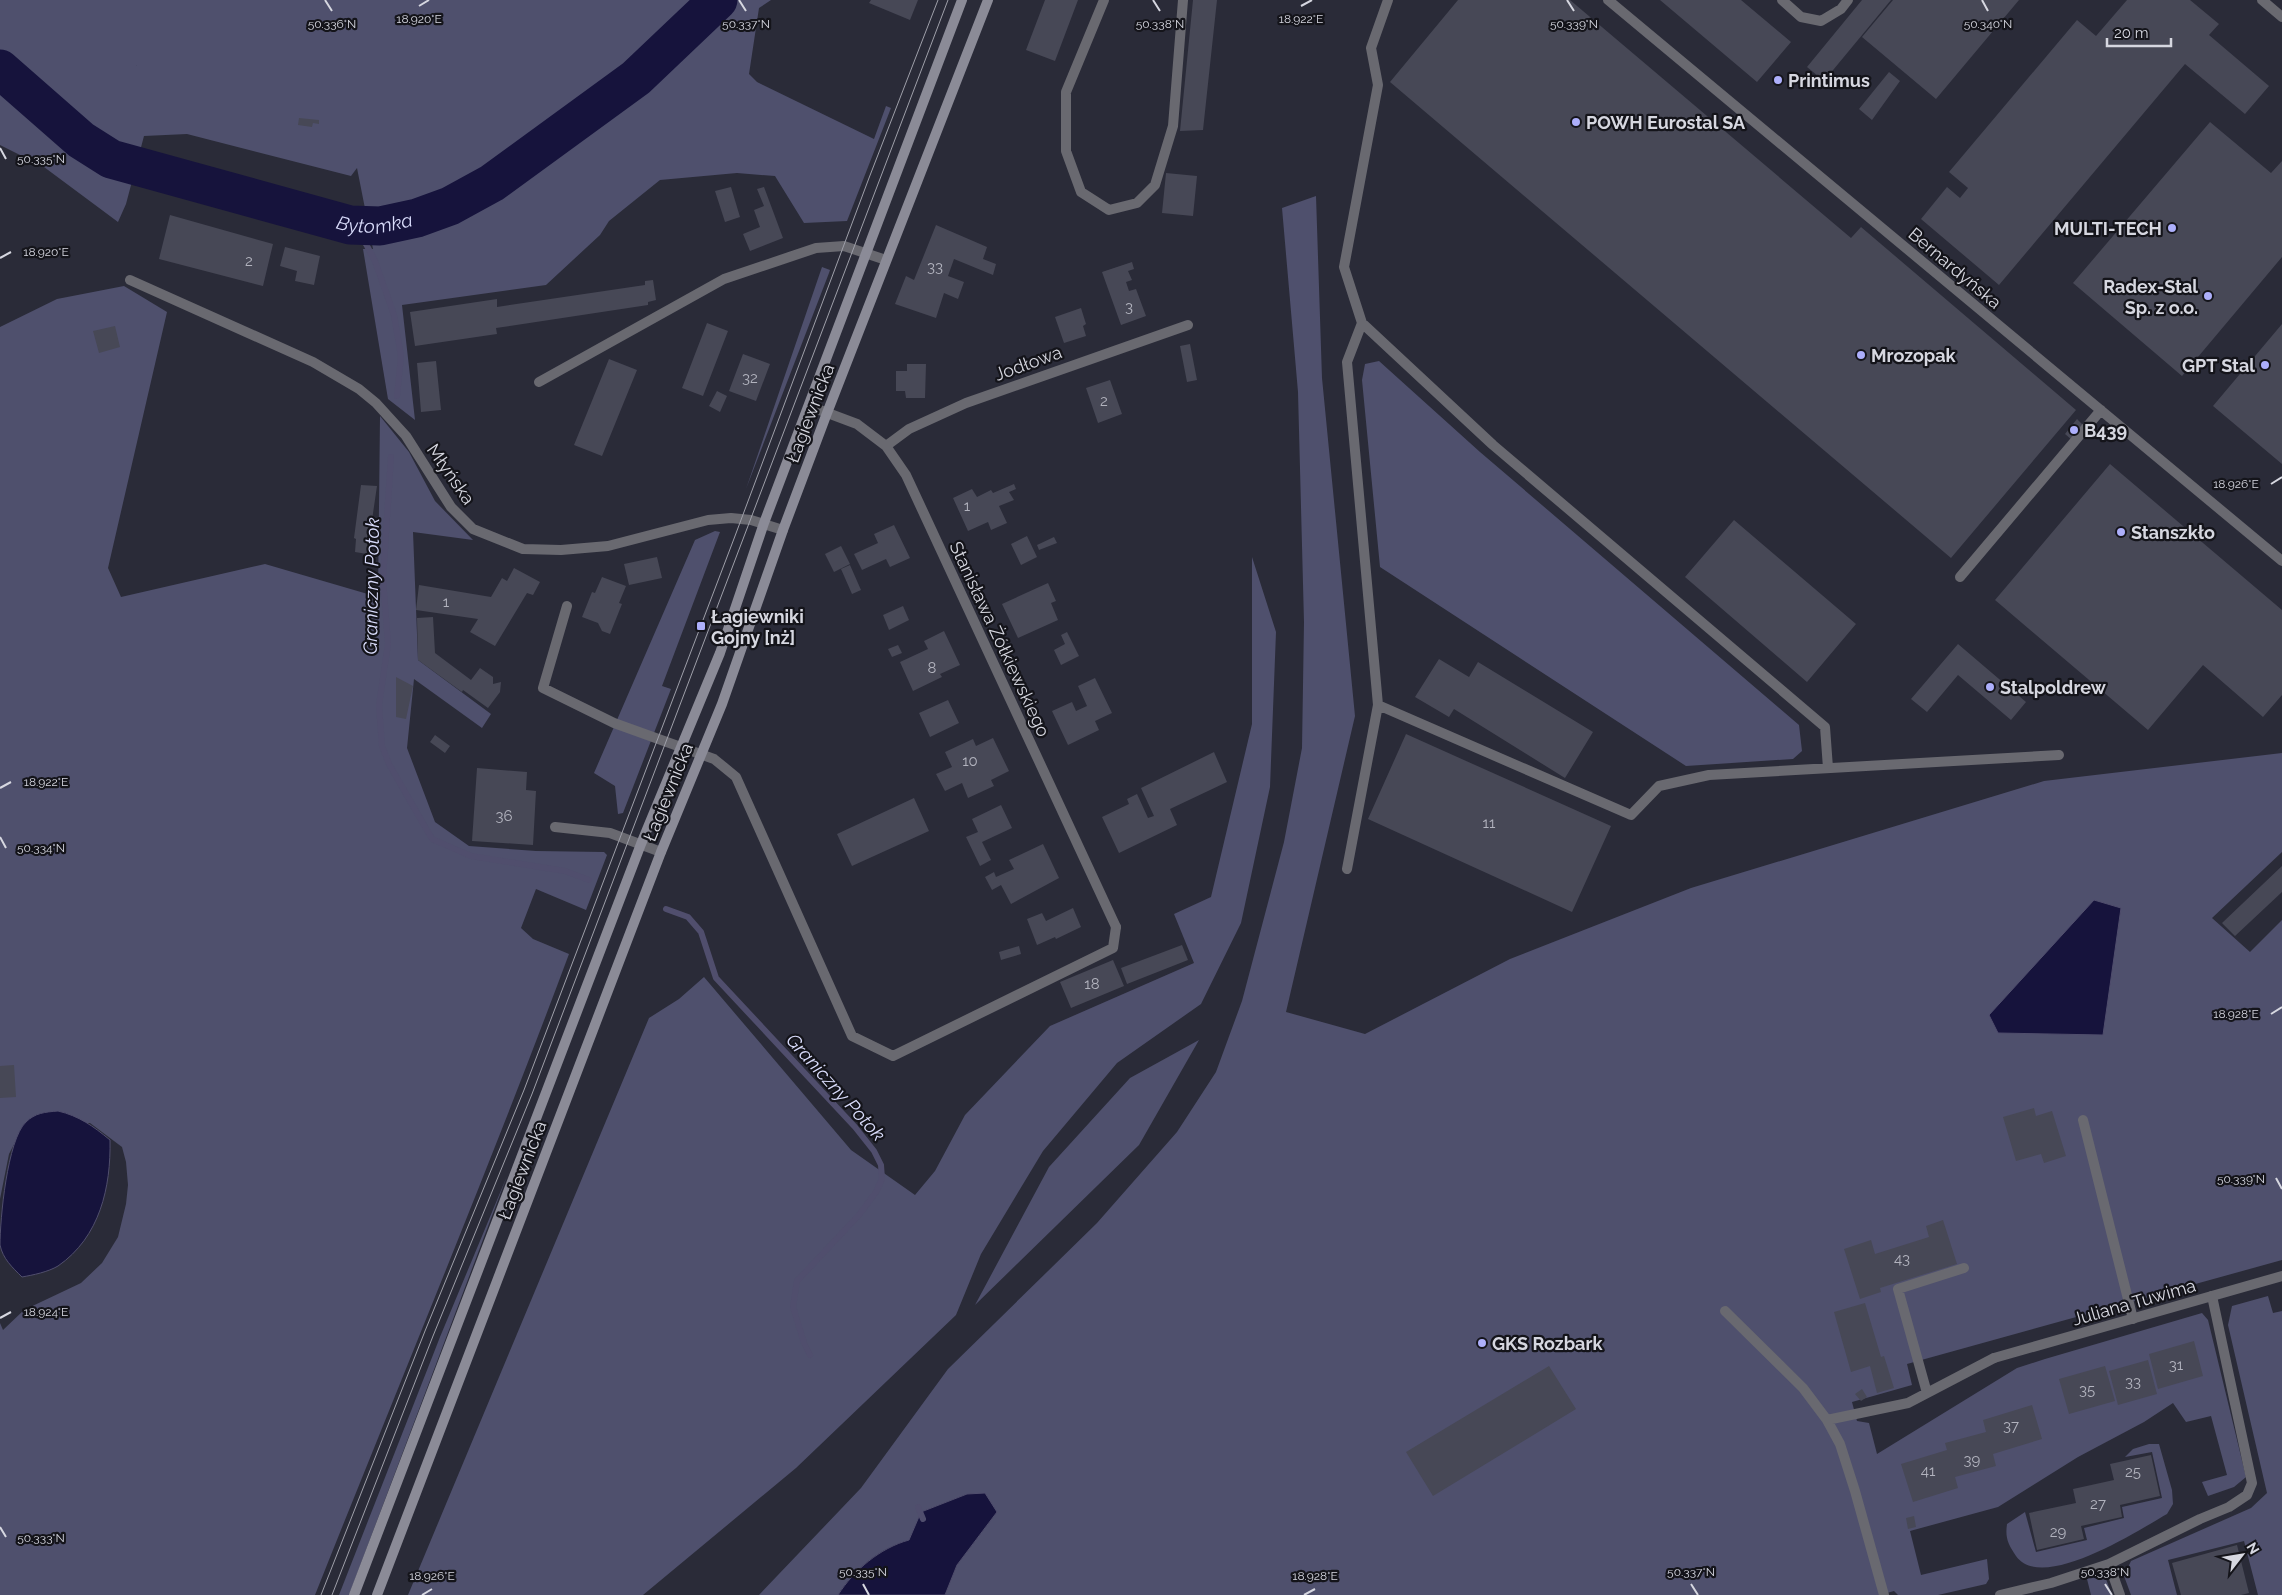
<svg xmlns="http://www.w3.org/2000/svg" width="2282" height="1595" font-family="Raleway,sans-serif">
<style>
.green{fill:#4f506d}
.water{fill:#16133c;stroke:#504e6d}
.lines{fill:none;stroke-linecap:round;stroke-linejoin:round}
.stream{stroke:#504e6d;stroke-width:6}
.river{stroke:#16133c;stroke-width:39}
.building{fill:#474856}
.lane{stroke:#696970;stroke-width:10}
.street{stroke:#696970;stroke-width:10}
.secondary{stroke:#8b8b97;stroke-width:10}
.tram{stroke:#9fa0aa;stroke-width:1}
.ticks{fill:none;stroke:#d6d7e0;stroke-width:2}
.poi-dot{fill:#adaffb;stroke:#14141a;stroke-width:2}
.labels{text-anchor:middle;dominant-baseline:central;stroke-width:4.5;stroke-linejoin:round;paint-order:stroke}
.number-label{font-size:15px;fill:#b2b3be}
.poi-label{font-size:18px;font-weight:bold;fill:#d6d7e0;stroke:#14141a;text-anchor:start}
.street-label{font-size:18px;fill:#d6d7e0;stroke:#14141a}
.water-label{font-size:19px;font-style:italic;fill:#d9dcfb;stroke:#14141a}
.ticks-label{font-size:12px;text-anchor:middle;fill:#d6d7e0;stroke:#14141a;stroke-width:4.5;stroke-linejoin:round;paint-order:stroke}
</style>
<rect width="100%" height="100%" fill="#2a2b38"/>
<!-- green -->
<path class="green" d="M0,0H127L137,66L127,0H771L759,8L749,74L757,82L874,139L886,106L891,108L847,221L804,223L775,176L737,173L660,180L609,221L600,235L546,285L402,305L415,420L388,399L363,249H373L357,168L351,176L187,134L144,136L126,204L118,222L44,167L0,145Z
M1316,196L1322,378L1355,716L1286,1012L1365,1034L1510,959L1691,888L2044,781L2282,753V852L2212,918L2250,952L2282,920V1260L1907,1364L1912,1385L1852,1402L1857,1421L1869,1423L1877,1454L2017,1368L2045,1359L2202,1313L2208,1320L2246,1477L2234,1487L2208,1496L2202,1482L2227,1475L2211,1416L2186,1422L2173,1403L2144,1422L2078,1457L1998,1507L1910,1531L1921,1575L1987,1559L1989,1579L1986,1584L1938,1595H1898L1894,1591L1880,1595H945L957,1565L996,1513L967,1494L921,1512L910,1540C880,1547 854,1570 838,1595H759L861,1488L948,1369L1097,1223L1177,1132L1216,1072L1242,1001L1284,842L1302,748L1304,622L1298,392L1282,208Z
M822,267L830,270L829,273L746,489Z
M124,286L167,312L108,568L121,597L265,564L378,597L380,416L409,452L435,501L473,540L413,532L418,660L491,714L482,728L414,679L407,748L435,822L469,846L536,851L604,852L607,855L586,910L536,889L521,928L533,939L569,954C489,1169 400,1381 315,1595H0V1323L3,1330L24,1310L81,1283L102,1263L118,1237L126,1204L128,1185L126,1162L122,1147L90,1123H25L9,1154L0,1199V327L57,299Z
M1379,361L1480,452L1799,725L1802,751L1793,759L1686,766L1380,567L1362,380L1365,364Z
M715,531L720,532L662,686L671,689L623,813L618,814L615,786L594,773L695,540Z
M1252,557L1276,632L1270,787L1241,923L1201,1004L1117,1063L1043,1151L981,1254L956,1315L796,1468L643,1595H408L649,1018L679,999L704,977L851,1150L915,1195L935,1171L965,1115L1050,1026L1194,963L1174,914L1211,897L1252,724Z
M1199,1040L1139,1145L975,1305L1049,1167L1130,1078Z
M507,1176L349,1595H339L440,1337Z
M2268,1296L2273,1313L2282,1311V1595H2258L2244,1541L2168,1560L2177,1595H2131L2124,1576L2131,1561L2251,1508L2267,1493L2228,1325L2232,1306Z
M2149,1444H2159L2172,1490L2173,1504L2167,1514C2139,1530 2042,1593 2016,1556C2008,1544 2005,1538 2007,1524L2025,1512L2036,1552L2087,1540L2084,1528L2124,1518L2122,1507L2162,1498L2152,1452L2125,1457L2133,1449Z
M2099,1576L2106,1579L2112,1595H2091L2087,1579Z"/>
<!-- water -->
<path class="water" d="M2094,900L2121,908L2103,1035L1998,1033L1989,1015Z
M58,1111C79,1116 93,1126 110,1140C111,1187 100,1237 58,1266C48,1272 33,1275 22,1277C12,1267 3,1259 0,1245C0,1220 7,1140 26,1122C35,1113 45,1112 58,1111Z
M985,1493L997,1512L957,1565L945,1595H838C854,1570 880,1548 909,1540L921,1512L967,1494Z"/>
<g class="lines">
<!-- stream -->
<path class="stream" d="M350,225L366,244L375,261L394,315L401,356L397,396
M391,457L383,579L388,644L379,705L382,746L389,764L432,839L471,856L565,871L589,880
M666,909L688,917L701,932L716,978L855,1127L874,1151L881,1165L882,1179L876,1192L859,1215L797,1281L793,1307L804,1343L810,1355
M918,1507L923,1519"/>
<!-- river -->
<path class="river" id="s1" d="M0,69L81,140L111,159L350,225L380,226L417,218L450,206L492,183L636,78L718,0"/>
</g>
<!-- building -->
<path class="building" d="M871,0H918L910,20L869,3Z
M1045,0H1078L1055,61L1026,50Z
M1193,0H1217L1203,130L1180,131Z
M1458,0H1570L1851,238L1861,227L2076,410L1951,558L1390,82Z
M1660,0H1741L1791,42L1757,82Z
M1862,0H1891L1824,81L1807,67Z
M1893,0H2019L1936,99L1862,37Z
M2127,0H2190L2219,24L2209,35L2269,86L2245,114L2185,64L1999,285L1921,219L1947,187L1960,198L1968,188L1949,172L2077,20L2096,36Z
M1889,72L1900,81L1872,120L1859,109Z
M299,118L319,120V124L313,123L312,127L298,125Z
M2210,122L2271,173L2282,161V257L2182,376L2073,283Z
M1166,173L1197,176L1193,216L1162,213Z
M731,187L740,217L725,222L715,191Z
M764,187L783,238L750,251L743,234L760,227L754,210L764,206L757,189Z
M170,215L273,244L263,286L159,259Z
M936,225L987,247L983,259L996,264L993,275L954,259L948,276L964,282L958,299L944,293L936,318L895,304L906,276L914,280Z
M285,247L320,256L314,285L295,281L297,271L280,266Z
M1132,262L1134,269L1128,271L1132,280L1126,282L1129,291L1136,289L1146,316L1121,325L1102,272Z
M653,280L656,300L648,302V305L496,328L497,334L415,346L410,312L497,299V307L645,285V281Z
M1081,308L1086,324L1083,326L1086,336L1064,343L1055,317Z
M707,323L728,331L703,396L682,388Z
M2282,324V464L2213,406Z
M115,326L120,347L99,353L93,331Z
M1190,344L1197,380L1187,382L1180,346Z
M743,354L770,364L756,401L729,391Z
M609,359L637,370L602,456L574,445Z
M436,361L441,410L421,412L417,363Z
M907,364H926L925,398H906L905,391H896V371H907Z
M1110,380L1122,414L1098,423L1086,388Z
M717,391L727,396L720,412L709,406Z
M2077,419L2083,425L2072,440L2065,434Z
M2110,464L2282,610V695L2263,717L2203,665L2148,730L1995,600Z
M1014,484L1016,489L1009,492L1014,500L999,506L1007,523L991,530L988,522L968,531L953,498L972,489L977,497L991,490L993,493Z
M361,485L377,486L367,554L355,552L356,539L354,538Z
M1734,520L1856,624L1807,682L1685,577Z
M894,525L910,558L890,567L886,559L862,570L854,554L878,543L874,534Z
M1027,536L1037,557L1021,565L1011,544Z
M1054,537L1057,543L1039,550L1037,545Z
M841,546L850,564L834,572L825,554Z
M657,557L662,578L629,585L624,564Z
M850,565L861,590L852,594L841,569Z
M514,568L540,582L533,595L527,593L495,646L470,632L478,619L416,610L419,585L491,597L502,578L507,581Z
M602,577L626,586L619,603L622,604L610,634L602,631L598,623L582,617L592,592L595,593Z
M1048,583L1056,601L1051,603L1058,620L1018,638L1002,604Z
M903,606L909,620L889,630L883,615Z
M433,617L435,653L471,680L480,668L493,677V684L501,682L500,692L488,708L463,690L462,692L418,660L417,618Z
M944,631L960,665L940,674L942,677L913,691L900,662L928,649L924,641Z
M1067,632L1079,656L1061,665L1054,650L1065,644L1061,635Z
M1958,644L2026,702L2011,720L1958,675L1927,712L1911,699Z
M898,645L902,653L892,657L888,649Z
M1439,659L1469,677L1478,662L1593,732L1565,778L1454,709L1449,717L1415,697Z
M396,677L413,686L406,719L396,717Z
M1095,678L1112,713L1095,721L1099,730L1068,745L1052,711L1072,702L1076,711L1087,706L1078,686Z
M948,700L959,723L930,737L919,713Z
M1406,734L1611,826L1572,912L1368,819Z
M435,735L450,746L445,753L430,742Z
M993,738L1009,771L991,780L994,786L968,798L962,783L945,791L936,774L952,767L945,752L973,739L976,746Z
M1214,752L1227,782L1170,809L1177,825L1119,853L1102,817L1129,804L1127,799L1137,794L1148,818L1154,816L1141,788Z
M477,768L527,772L526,790L536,791L533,845L472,841Z
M914,798L929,831L852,866L837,834Z
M1001,805L1012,828L982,842L991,860L980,866L966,837L978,832L972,819Z
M1043,844L1059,878L1011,904L1001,885L992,890L985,877L994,872L996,877L1014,869L1009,860Z
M2282,866V892L2235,936L2222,923Z
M1073,908L1081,927L1056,939L1055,937L1037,945L1027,919L1042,913L1046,921Z
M1182,945L1188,960L1127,984L1121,968Z
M1019,946L1021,954L1001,960L999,952Z
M1113,960L1124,986L1071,1008L1060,982Z
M14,1065L16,1097L0,1098V1066Z
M2034,1108L2036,1116L2052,1111L2066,1156L2044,1163L2041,1154L2016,1161L2003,1117Z
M1943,1220L1957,1264L1880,1288L1881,1292L1860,1299L1844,1249L1871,1240L1875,1254L1929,1237L1926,1226Z
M1865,1303L1881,1357L1884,1356L1894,1388L1877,1393L1870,1366L1851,1372L1834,1312Z
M2194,1341L2203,1376L2158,1389L2149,1354Z
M2148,1360L2157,1394L2118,1405L2109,1371Z
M1549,1366L1576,1409L1433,1496L1406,1452Z
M2105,1366L2115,1401L2069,1414L2059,1379Z
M1862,1389L1867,1397L1861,1401L1855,1394Z
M2032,1405L2042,1439L1993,1454L1996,1466L1955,1477L1958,1488L1913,1502L1901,1464L1947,1450L1945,1443L1986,1432L1983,1420Z
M2151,1455L2160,1496L2120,1505L2122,1517L2081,1526L2084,1539L2037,1550L2029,1513L2076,1503L2073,1489L2114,1480L2110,1464Z
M1914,1516L1916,1527L1908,1529L1906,1518Z
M2237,1545L2249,1593L2241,1595H2181L2172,1563Z"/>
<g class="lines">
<!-- lane -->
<path class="lane" d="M1104,0L1066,92V151L1081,192L1109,210L1137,203L1155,185L1173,126L1183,0
M1388,0L1371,48L1378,85L1344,267L1362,323L1493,445L1825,727L1828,768
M1608,0L2282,561
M1782,0L1801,17L1821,21L1841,9L1848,0
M130,280L313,362L359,389L376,403L406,436L451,507L473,529L523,549L561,550L608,546L708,520L731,518L751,520L783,530
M539,382L724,279L816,248L844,246L886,260
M1960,577L2101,410
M567,606L543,688L614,723L714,759L736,777L852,1036L893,1056L1113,948L1116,927
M1378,705L1631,815L1659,786L1709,775L2059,755
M555,827L610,833L661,852
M1347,869L1378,705L1347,362L1362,323
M2083,1120L2133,1319
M1725,1311L1803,1388L1827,1420L1840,1444L1855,1491L1884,1595
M1927,1393L1898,1289L1964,1268
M1827,1420L1908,1403L1994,1358
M2109,1564L2120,1595
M2000,1595L2051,1583L2109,1564L2200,1519L2229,1507L2247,1495L2252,1483L2212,1296"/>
<!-- street -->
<path class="street" d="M2262,0L2282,17
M809,406L857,424L886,446L906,475L1116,927
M886,446L909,429L966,403L1188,325
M1994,1358L2282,1276"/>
<!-- secondary -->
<path class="secondary" d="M354,1595L641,844L720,653L764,523L962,0
M377,1595L661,852L722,704L783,530L827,413L988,0"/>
<!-- tram -->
<path class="tram" d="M321,1595L425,1331L524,1090L735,536L869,178L938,0
M332,1595L433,1336L532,1094L948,0"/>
</g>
<!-- ticks -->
<path class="ticks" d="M325,0L332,11M739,0L746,11M1153,0L1160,11M1567,0L1574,11M1982,0L1988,11M419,6L429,0M1301,6L1312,0M0,148L6,159M0,258L11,252M2271,484L2282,477M0,788L11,782M0,837L6,848M2271,1014L2282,1007M2276,1178L2282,1189M0,1318L11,1312M0,1527L6,1537M863,1584L869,1595M1691,1584L1698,1595M2105,1584L2112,1595M422,1595L432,1589M1304,1595L1315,1589"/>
<!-- markers -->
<g class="poi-dot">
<circle cx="1778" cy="80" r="5"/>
<circle cx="1576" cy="122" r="5"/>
<circle cx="2172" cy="228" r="5"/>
<circle cx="2208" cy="296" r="5"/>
<circle cx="1861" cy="355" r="5"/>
<circle cx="2265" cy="365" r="5"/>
<circle cx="2074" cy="430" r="5"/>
<circle cx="2121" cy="532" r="5"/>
<rect x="696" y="621" width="10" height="10" rx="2.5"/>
<circle cx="1990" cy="687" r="5"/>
<circle cx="1482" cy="1343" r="5"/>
</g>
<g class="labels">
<!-- number labels -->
<g class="number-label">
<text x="249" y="261">2</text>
<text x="935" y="267">33</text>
<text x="1129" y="307">3</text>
<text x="750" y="378">32</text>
<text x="1104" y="401">2</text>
<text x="967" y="506">1</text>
<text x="446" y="602">1</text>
<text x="932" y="668">8</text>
<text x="970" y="761">10</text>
<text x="504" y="816">36</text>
<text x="1489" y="823">11</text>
<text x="1092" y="984">18</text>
<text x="1902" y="1259">43</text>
<text x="2176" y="1365">31</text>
<text x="2133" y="1382">33</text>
<text x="2087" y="1390">35</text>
<text x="2011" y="1426">37</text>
<text x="1972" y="1460">39</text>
<text x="1928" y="1471">41</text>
<text x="2133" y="1472">25</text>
<text x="2098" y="1504">27</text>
<text x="2058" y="1532">29</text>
</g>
<!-- poi labels -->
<g class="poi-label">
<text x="1788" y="80">Printimus</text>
<text x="1586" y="122">POWH Eurostal SA</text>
<text x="2162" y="228" text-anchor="end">MULTI-TECH</text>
<text x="2198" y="286" text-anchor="end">Radex-Stal<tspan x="2198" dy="21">Sp. z o.o.</tspan></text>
<text x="1871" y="355">Mrozopak</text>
<text x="2255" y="365" text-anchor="end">GPT Stal</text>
<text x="2084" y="430">B439</text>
<text x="2131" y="532">Stanszkło</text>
<text x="711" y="616">Łagiewniki<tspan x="711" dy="21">Gojny [nż]</tspan></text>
<text x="2000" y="687">Stalpoldrew</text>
<text x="1492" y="1343">GKS Rozbark</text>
</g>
<!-- street labels -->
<g class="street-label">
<text transform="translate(1955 268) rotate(40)">Bernardyńska</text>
<text transform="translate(1028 363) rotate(-20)">Jodłowa</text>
<text transform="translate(810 413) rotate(-69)">Łagiewnicka</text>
<text transform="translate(451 474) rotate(55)">Młyńska</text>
<text transform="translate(1000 639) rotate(65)">Stanisława Żółkiewskiego</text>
<text transform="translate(668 792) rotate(-68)">Łagiewnicka</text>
<text transform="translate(522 1170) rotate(-69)">Łagiewnicka</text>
<text transform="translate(2134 1302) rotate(-16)">Juliana Tuwima</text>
</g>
<!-- water labels -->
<g class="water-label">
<text stroke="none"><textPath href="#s1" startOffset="416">Bytomka</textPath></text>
<text transform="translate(371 586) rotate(-89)">Graniczny Potok</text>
<text transform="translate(836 1087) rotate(48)">Graniczny Potok</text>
</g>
</g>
<g class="ticks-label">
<text x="419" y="23">18.920°E</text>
<text x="1301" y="23">18.922°E</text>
<text x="1574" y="28">50.339°N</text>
<text x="1988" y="28">50.340°N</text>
<text x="332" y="28">50.336°N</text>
<text x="746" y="28">50.337°N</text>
<text x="1160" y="28">50.338°N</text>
<text x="41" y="163">50.335°N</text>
<text x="46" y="256">18.920°E</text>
<text x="2236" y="488">18.926°E</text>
<text x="46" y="786">18.922°E</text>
<text x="41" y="852">50.334°N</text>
<text x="2236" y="1018">18.928°E</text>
<text x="2241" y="1183">50.339°N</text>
<text x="46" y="1316">18.924°E</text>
<text x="41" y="1542">50.333°N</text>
<text x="863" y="1576">50.335°N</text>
<text x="1691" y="1576">50.337°N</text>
<text x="2105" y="1576">50.338°N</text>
<text x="432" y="1580">18.926°E</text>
<text x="1315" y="1580">18.928°E</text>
</g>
<!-- north arrow -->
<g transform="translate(2242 1555) rotate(59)" stroke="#14141a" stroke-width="4" paint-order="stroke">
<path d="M0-4L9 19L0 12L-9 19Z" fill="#d6d7e0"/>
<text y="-8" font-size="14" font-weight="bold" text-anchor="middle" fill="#d6d7e0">N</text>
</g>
<!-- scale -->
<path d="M2107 38v8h64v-8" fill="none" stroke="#d6d7e0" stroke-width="2.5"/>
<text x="2114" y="38" font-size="15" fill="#d6d7e0" stroke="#14141a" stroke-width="4" paint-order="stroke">20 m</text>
</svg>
